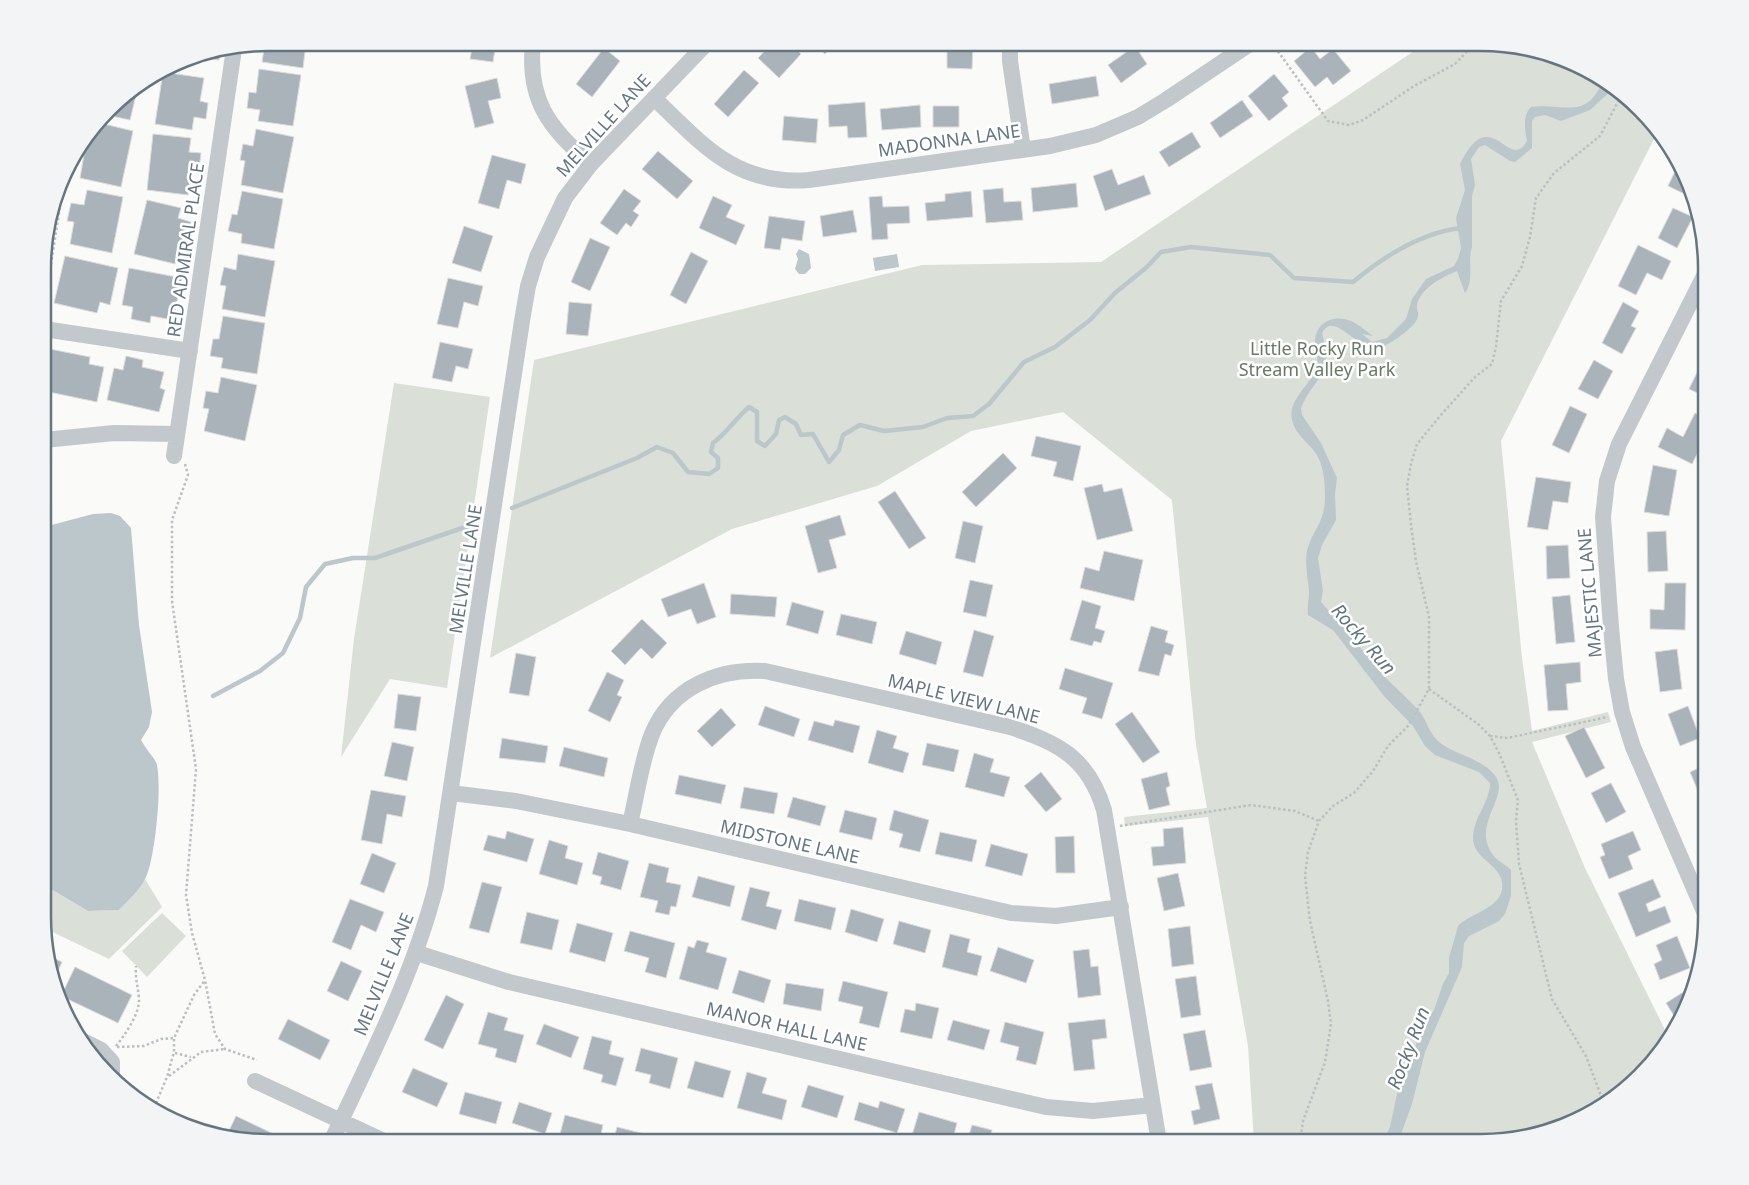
<svg xmlns="http://www.w3.org/2000/svg" width="1749" height="1185" font-family="'Noto Sans',sans-serif">
<style>
.green{fill:#dadfd7}
.water{fill:#bbc7cb}
.lines{fill:none;stroke-linecap:round;stroke-linejoin:round}
.stream{stroke:#bbc7cb;stroke-width:4.5}
.building{fill:#aab3b9;stroke:#dcdcda}
.path{stroke:#bbbfc2;stroke-width:2.5;stroke-dasharray:2.5 2.5;stroke-linecap:butt}
.minor{stroke:#c3c8cc;stroke-width:16}
.labels{text-anchor:middle;dominant-baseline:central;stroke-width:5;stroke-linejoin:round;paint-order:stroke}
.street-label{font-size:18px;fill:#657683;stroke:#fff}
.park-label{font-size:18px;fill:#687a64;stroke:#fff}
.water-label{font-size:19px;font-style:italic;fill:#60757c;stroke:#fff}
.rim{fill:none;stroke:#657683;stroke-width:2.5}
</style>
<rect width="100%" height="100%" fill="#fafaf8"/>
<!-- green -->
<path class="green" d="M1426,43H1496L1554,55L1618,89L1656,135L1501,441L1522,658L1532,731L1608,712L1611,722L1532,742L1585,868L1669,1038L1660,1054L1581,1119L1482,1142H1254L1248,1046L1208,817L1125,826L1124,817L1207,808L1196,745L1172,500L1063,412L971,431L877,486L732,529L490,658L534,360L922,265L1101,262Z
M394,383L490,397L447,688L390,679L341,757L354,639Z
M145,879L162,907L109,959L44,928V885L88,911L119,910Z
M162,913L186,936L147,977L122,951Z"/>
<!-- water -->
<path class="water" d="M1603,81L1614,87L1613,89L1590,110L1561,121L1545,115L1535,117L1532,121V148L1515,162L1510,161L1485,145L1479,147L1471,159L1475,185L1472,196V247C1467,261 1475,279 1465,293L1457,271C1443,277 1421,287 1417,305C1416,308 1419,313 1418,316C1417,326 1393,342 1384,346C1359,357 1335,308 1322,333C1334,379 1316,373 1301,408L1302,415L1321,443L1337,478L1335,494L1336,520L1322,545L1318,558L1323,591L1321,602C1342,625 1362,650 1382,674C1394,687 1409,699 1420,712C1427,721 1429,733 1438,741C1455,756 1482,757 1496,777C1509,797 1473,823 1491,852C1496,861 1504,863 1511,870V896L1505,914L1499,921L1469,936L1464,943L1462,967L1425,1052L1412,1104L1398,1142H1383L1390,1127L1401,1075L1406,1069L1424,1025L1434,1010L1443,984L1449,973V958L1458,926C1471,912 1506,908 1502,882C1499,864 1473,858 1473,838C1473,818 1490,802 1490,783L1479,772L1435,755L1425,746L1413,726L1384,696L1333,630L1308,615C1307,607 1309,600 1309,592C1308,575 1303,561 1309,544C1317,524 1324,522 1325,498C1325,483 1324,463 1314,451C1306,441 1295,433 1292,420C1288,400 1308,387 1316,370C1321,361 1314,351 1315,341C1316,322 1334,314 1351,321C1358,324 1366,331 1373,336L1362,334L1372,342L1387,338L1406,319L1412,299L1426,279L1454,266L1458,259L1461,248L1456,218L1465,190L1460,164C1491,100 1509,174 1527,141C1525,130 1522,116 1531,107C1564,102 1585,122 1603,81Z
M799,249L809,254L811,268L805,274H799L795,269L798,259L796,254Z
M897,254L899,267L875,271L873,258Z
M111,513L120,516L131,528L139,625L152,712L149,727L141,740C145,748 152,755 156,762C163,781 155,859 146,877C140,890 128,900 119,910L88,911L44,885V527L93,514Z"/>
<g class="lines">
<!-- stream -->
<path class="stream" d="M512,508L637,458L657,447L673,453L688,472L709,474L718,468V458L711,452L713,443C728,432 736,418 749,407L757,412V441L765,446L776,434L779,420L785,417L796,424L801,435L813,434L829,462L839,450L843,435L860,425L884,431L923,427L947,418L973,416L989,404L1024,362L1055,347L1090,320L1115,293L1147,267L1161,252L1191,247L1270,255L1294,278L1353,282C1383,257 1422,232 1462,228
M213,696L260,671L283,653L300,618L306,587L325,564L353,558H375L471,525"/>
</g>
<!-- building -->
<path class="building" d="M265,43H306L303,68L262,62Z
M473,43H496L493,62L470,59Z
M630,43H648L639,52Z
M772,43H790L801,54L779,78L758,58Z
M812,43H835L825,54Z
M947,43H973L972,69L947,68Z
M1135,46L1147,64L1121,83L1108,65Z
M1311,47L1320,59L1333,49L1351,71L1333,85L1327,77L1315,87L1294,61Z
M604,48L620,61L592,97L576,84Z
M220,52L219,60L196,57Z
M259,69L301,75L293,126L258,121L260,110L247,108L249,92L256,93Z
M744,70L759,83L728,117L714,104Z
M163,72L204,78L200,101L208,103L206,119L194,117L192,130L155,124Z
M1274,74L1289,92L1282,98L1288,106L1269,121L1248,96Z
M1096,76L1099,96L1052,104L1049,84Z
M497,78L501,98L488,101L494,123L475,128L465,86Z
M138,87L130,120L107,115L119,99Z
M1242,100L1253,116L1220,138L1210,123Z
M865,102L867,137L848,138L847,126L829,127L828,105Z
M920,105L921,127L882,130L880,109Z
M933,106H959V127H933Z
M784,116L818,119L816,143L782,140Z
M100,123L133,131L121,187L80,178L84,155L78,154L79,151L89,138L94,139L96,129Z
M256,129L294,137L283,193L241,185L245,161L240,160L243,144L253,146Z
M1192,132L1201,147L1169,167L1159,152Z
M153,134L191,138L189,152L201,153L199,170L191,169L188,195L147,190Z
M658,151L693,181L677,199L642,169Z
M492,155L526,164L521,184L507,180L499,209L478,203Z
M1679,163L1683,168L1691,197L1668,186Z
M1112,169L1118,185L1144,175L1151,194L1105,211L1093,176Z
M1076,183L1078,207L1033,212L1031,188Z
M1003,188L1004,202L1021,201L1023,220L986,223L983,190Z
M624,189L641,201L633,211L639,215L631,227L626,223L617,235L600,223Z
M87,190L123,197L112,253L70,244L74,222L67,221L71,203L84,205Z
M242,191L283,199L274,249L241,243L242,234L228,231L232,214L237,215Z
M971,191L973,217L927,221L925,203L945,201V194Z
M713,196L732,205L726,217L745,225L736,245L699,228Z
M882,196L883,207L909,206L910,223L887,224L888,239L872,240L869,197Z
M147,200L181,208L178,218L191,222L186,241L182,240L175,264L134,254Z
M1673,208L1693,217L1677,248L1658,238Z
M853,210L857,232L823,237L820,216Z
M769,216L805,221L802,241L782,238L780,250L764,248Z
M464,226L493,236L481,272L452,263Z
M590,238L610,247L590,291L571,282Z
M1638,245L1671,261L1662,280L1647,273L1636,295L1618,286Z
M691,252L708,261L686,304L670,295Z
M238,254L275,261L265,317L222,309L226,286L220,285L224,267L236,270Z
M65,256L118,268L110,305L100,302L97,313L54,303Z
M129,268L182,278L173,320L151,316L150,323L131,319L133,307L122,305Z
M448,278L483,286L478,306L464,302L458,328L437,324Z
M569,302L592,304L588,336L566,334Z
M1623,302L1639,311L1631,326L1636,328L1622,354L1602,343Z
M223,316L265,323L257,374L221,368L223,358L210,356L213,339H219Z
M440,342L473,349L468,369L456,366L452,382L432,378Z
M50,349L90,357L89,364L104,367L97,402L44,391V375Z
M126,356L143,360L142,367L164,372L160,388L165,390L159,412L107,400L114,368L123,370Z
M1704,358L1706,359V397L1689,389Z
M1594,360L1613,371L1598,399L1578,389Z
M221,377L257,385L245,441L204,431L209,409L203,408L206,391L218,393Z
M1570,406L1587,414L1569,453L1552,445Z
M1695,413L1706,419V437L1692,464L1658,447L1667,428L1683,437Z
M1036,436L1081,446L1073,481L1053,476L1057,462L1031,456Z
M1003,453L1017,468L976,507L962,492Z
M1653,465L1677,470L1669,516L1644,512Z
M1536,477L1571,482L1568,503L1553,501L1548,530L1527,527Z
M1102,484L1104,492L1122,488L1133,531L1097,540L1084,488Z
M895,491L926,538L909,549L878,502Z
M840,515L846,535L829,540L837,568L818,573L805,526Z
M963,521L983,526L975,563L955,558Z
M1666,531L1668,571L1648,572L1647,532Z
M1568,545L1570,578L1547,579L1546,546Z
M1104,551L1143,560L1134,601L1080,588L1085,567L1099,571Z
M970,580L993,585L986,617L963,612Z
M704,583L716,617L697,624L691,609L668,617L661,599Z
M1665,583H1686L1685,630L1650,629V609L1664,610Z
M731,594L777,597L775,617L730,614Z
M1570,595L1575,642L1556,644L1552,597Z
M1082,600L1101,606L1095,628L1105,631L1101,643L1094,641L1092,646L1070,640Z
M792,602L824,611L818,634L786,625Z
M841,614L877,622L872,644L836,635Z
M642,619L667,643L652,659L641,648L625,665L611,651Z
M1151,626L1168,631L1165,642L1174,645L1171,656L1165,654L1159,676L1138,671Z
M974,630L994,636L983,677L963,672Z
M906,631L942,642L936,665L899,654Z
M1677,649L1682,689L1660,692L1655,652Z
M516,653L536,657L529,696L509,693Z
M1580,662L1581,682L1566,684L1568,710L1548,711L1544,665Z
M1065,668L1113,683L1102,719L1082,713L1087,698L1059,689Z
M607,672L624,680L617,695L622,697L610,722L588,711Z
M398,694L421,697L416,731L394,728Z
M765,706L800,719L794,737L758,725Z
M1688,706L1700,738L1680,746L1668,714Z
M721,708L736,725L712,747L697,731Z
M1132,712L1160,752L1143,763L1115,724Z
M835,720L860,726L853,753L808,740L814,721L833,726Z
M1584,727L1605,768L1586,778L1565,736Z
M877,730L897,736L893,748L909,753L903,773L868,763Z
M502,738L548,746L545,763L499,758Z
M392,742L414,747L407,781L384,776Z
M927,743L959,750L954,772L922,765Z
M564,747L608,758L604,777L559,766Z
M974,753L994,759L990,772L1010,777L1004,797L965,787Z
M1706,765V810L1690,772Z
M1041,772L1062,799L1046,812L1024,786Z
M1167,772L1170,786L1166,788L1170,805L1149,810L1141,779Z
M679,775L726,785L721,804L675,794Z
M1611,783L1626,812L1606,823L1591,793Z
M744,787L778,793L774,814L740,808Z
M371,790L406,796L402,817L387,814L382,844L361,840Z
M793,797L826,806L820,826L787,817Z
M845,810L877,818L872,840L839,832Z
M894,810L929,820L920,852L899,847L903,834L889,830Z
M1183,827L1186,863L1153,866L1151,847L1164,846L1163,829Z
M507,831L534,839L527,862L483,850L488,835L505,839Z
M1633,831L1641,850L1628,856L1633,869L1609,879L1600,857L1605,855L1601,844Z
M940,832L977,840L972,862L935,854Z
M1074,836L1075,873H1056L1055,837Z
M549,840L568,846L565,858L583,863L577,885L539,874Z
M991,844L1028,854L1022,876L985,866Z
M598,852L629,861L621,890L600,884L602,877L592,874Z
M372,853L396,863L384,893L360,884Z
M649,863L669,868L666,882L681,885L676,907L671,906L669,915L655,912L658,901L640,897Z
M1178,873L1185,906L1164,911L1157,878Z
M698,876L735,886L730,907L692,897Z
M1653,879L1661,897L1646,904L1649,912L1665,906L1671,922L1636,937L1618,893Z
M482,882L502,887L489,933L469,928Z
M750,887L770,892L766,906L782,910L776,930L741,920Z
M350,899L384,912L376,932L361,925L351,950L332,942Z
M799,899L836,908L831,930L794,921Z
M851,909L884,919L877,942L845,932Z
M527,912L559,920L552,950L520,943Z
M899,921L931,930L925,953L893,944Z
M577,923L613,933L605,962L569,952Z
M1190,926L1194,964L1172,967L1168,929Z
M630,931L675,943L666,978L645,972L649,958L624,951Z
M950,934L970,939L967,952L982,956L977,976L942,967Z
M1677,936L1690,968L1660,980L1654,964L1662,960L1656,945Z
M697,940L709,943L706,952L727,958L718,990L679,979L688,946L694,948Z
M998,947L1034,960L1026,983L990,971Z
M1089,949L1091,967L1098,966L1101,995L1078,998L1073,951Z
M47,955L62,962L55,978Z
M341,961L362,971L348,1001L327,991Z
M75,967L132,995L118,1023L61,996Z
M739,970L771,980L764,1003L732,993Z
M1196,976L1201,1015L1181,1018L1175,979Z
M843,981L888,992L879,1028L859,1023L863,1007L838,1001Z
M786,983L824,989L821,1011L783,1004Z
M1696,984L1694,990L1678,1022L1666,1003Z
M446,995L464,1004L443,1049L424,1040Z
M916,1003L939,1008L932,1039L900,1032L905,1009L915,1011Z
M488,1012L508,1018L504,1030L524,1035L516,1063L495,1057L497,1049L478,1044Z
M288,1019L330,1040L320,1060L278,1039Z
M1105,1019L1107,1038L1092,1040L1095,1069L1074,1071L1068,1023Z
M953,1020L990,1030L984,1050L947,1040Z
M1005,1022L1044,1032L1036,1065L1016,1060L1019,1047L1000,1042Z
M544,1024L579,1037L571,1058L536,1044Z
M1205,1030L1212,1067L1190,1071L1183,1034Z
M592,1036L612,1041L609,1054L624,1058L616,1086L601,1082L603,1075L583,1069Z
M641,1048L678,1058L670,1089L649,1083L651,1075L635,1071Z
M695,1061L731,1071L723,1098L687,1088Z
M413,1068L448,1083L437,1107L402,1092Z
M747,1072L767,1078L762,1093L787,1100L782,1120L737,1108Z
M1212,1083L1220,1119L1194,1125L1191,1111L1200,1109L1195,1086Z
M808,1085L844,1096L837,1118L801,1107Z
M465,1092L502,1102L496,1124L459,1114Z
M880,1101L905,1109L897,1133L854,1120L859,1102L878,1108Z
M519,1102L552,1113L545,1134L512,1123Z
M919,1112L957,1123L952,1142H910Z
M565,1115L603,1125L599,1142H586L560,1134Z
M236,1116L282,1138L280,1142H253L226,1137Z
M972,1125L992,1130L989,1142H967Z
M617,1127L653,1136L651,1142H613Z"/>
<g class="lines">
<!-- path -->
<path class="path" d="M1272,43L1328,121L1349,125L1363,120L1414,86L1455,64L1475,43
M44,309L66,168
M185,464L188,475L172,520V601L196,769L186,895L192,933L205,980L215,1034L225,1049L257,1060
M1429,689L1478,724L1490,736L1499,753L1518,800L1516,821L1519,864L1552,999L1586,1056L1603,1101
M1490,736L1507,738L1608,717
M1120,826L1251,805L1295,811L1319,821
M116,1046C125,1035 140,1013 139,999C138,987 135,978 136,966
M117,1047L144,1046L161,1039L174,1038
M175,1053L191,1057
M169,1076L201,1052L225,1049
M154,1108L167,1077L174,1052V1038L194,995L205,980
M1300,1142L1303,1121L1325,1062L1331,1024L1328,1001L1310,921L1305,876L1308,852L1319,821L1333,806L1354,793L1373,771L1388,746L1408,726L1429,689V617L1416,561L1411,525L1407,486L1411,464L1417,444L1440,416L1475,377L1492,364L1496,347L1501,301L1522,266L1530,237L1536,198L1554,173L1600,136L1622,94"/>
<!-- minor -->
<path class="minor" d="M533,43C527,99 549,129 591,164
M1010,43V61L1023,150
M654,98C702,144 736,186 809,180L1050,146L1096,135L1138,117L1166,100L1251,43
M1706,272L1619,444L1607,481L1603,517L1611,627L1616,679L1622,712L1633,747L1706,916
M44,329L190,351
M44,440L114,433L177,434
M174,456L234,49
M451,793L516,801L630,824L1011,913L1056,916L1121,907
M630,824C637,795 641,762 652,734C671,688 717,668 765,671L1010,727C1058,743 1088,757 1104,810L1159,1142
M417,953L509,982L1046,1107L1093,1111L1153,1105
M83,1041L101,1050L112,1062V1075
M255,1081L386,1142
M331,1142C370,1058 413,976 436,886L522,321L528,286L537,257L565,198L591,164L707,43"/>
</g>
<g class="labels">
<!-- street labels -->
<g class="street-label">
<text transform="translate(603 125) rotate(-48)">MELVILLE LANE</text>
<text transform="translate(949 140) rotate(-8)">MADONNA LANE</text>
<text transform="translate(185 250) rotate(-82)">RED ADMIRAL PLACE</text>
<text transform="translate(465 569) rotate(-81)">MELVILLE LANE</text>
<text transform="translate(1589 593) rotate(-95)">MAJESTIC LANE</text>
<text transform="translate(964 698) rotate(14)">MAPLE VIEW LANE</text>
<text transform="translate(790 841) rotate(13)">MIDSTONE LANE</text>
<text transform="translate(383 974) rotate(-68)">MELVILLE LANE</text>
<text transform="translate(787 1026) rotate(13)">MANOR HALL LANE</text>
</g>
<!-- park labels -->
<g class="park-label">
<text x="1317" y="348">Little Rocky Run<tspan x="1317" dy="21">Stream Valley Park</tspan></text>
</g>
<!-- water labels -->
<g class="water-label">
<text transform="translate(1364 639) rotate(49)">Rocky Run</text>
<text transform="translate(1408 1048) rotate(-69)">Rocky Run</text>
</g>
</g>
<!-- crop -->
<path d="M0 0H1749V1185H0ZM268 51H1481A217 217 0 0 1 1698 268V917A217 217 0 0 1 1481 1134H268A217 217 0 0 1 51 917V268A217 217 0 0 1 268 51Z" fill="#f3f4f5" fill-rule="evenodd"/>
<path class="rim" d="M268 51H1481A217 217 0 0 1 1698 268V917A217 217 0 0 1 1481 1134H268A217 217 0 0 1 51 917V268A217 217 0 0 1 268 51Z"/>
</svg>
